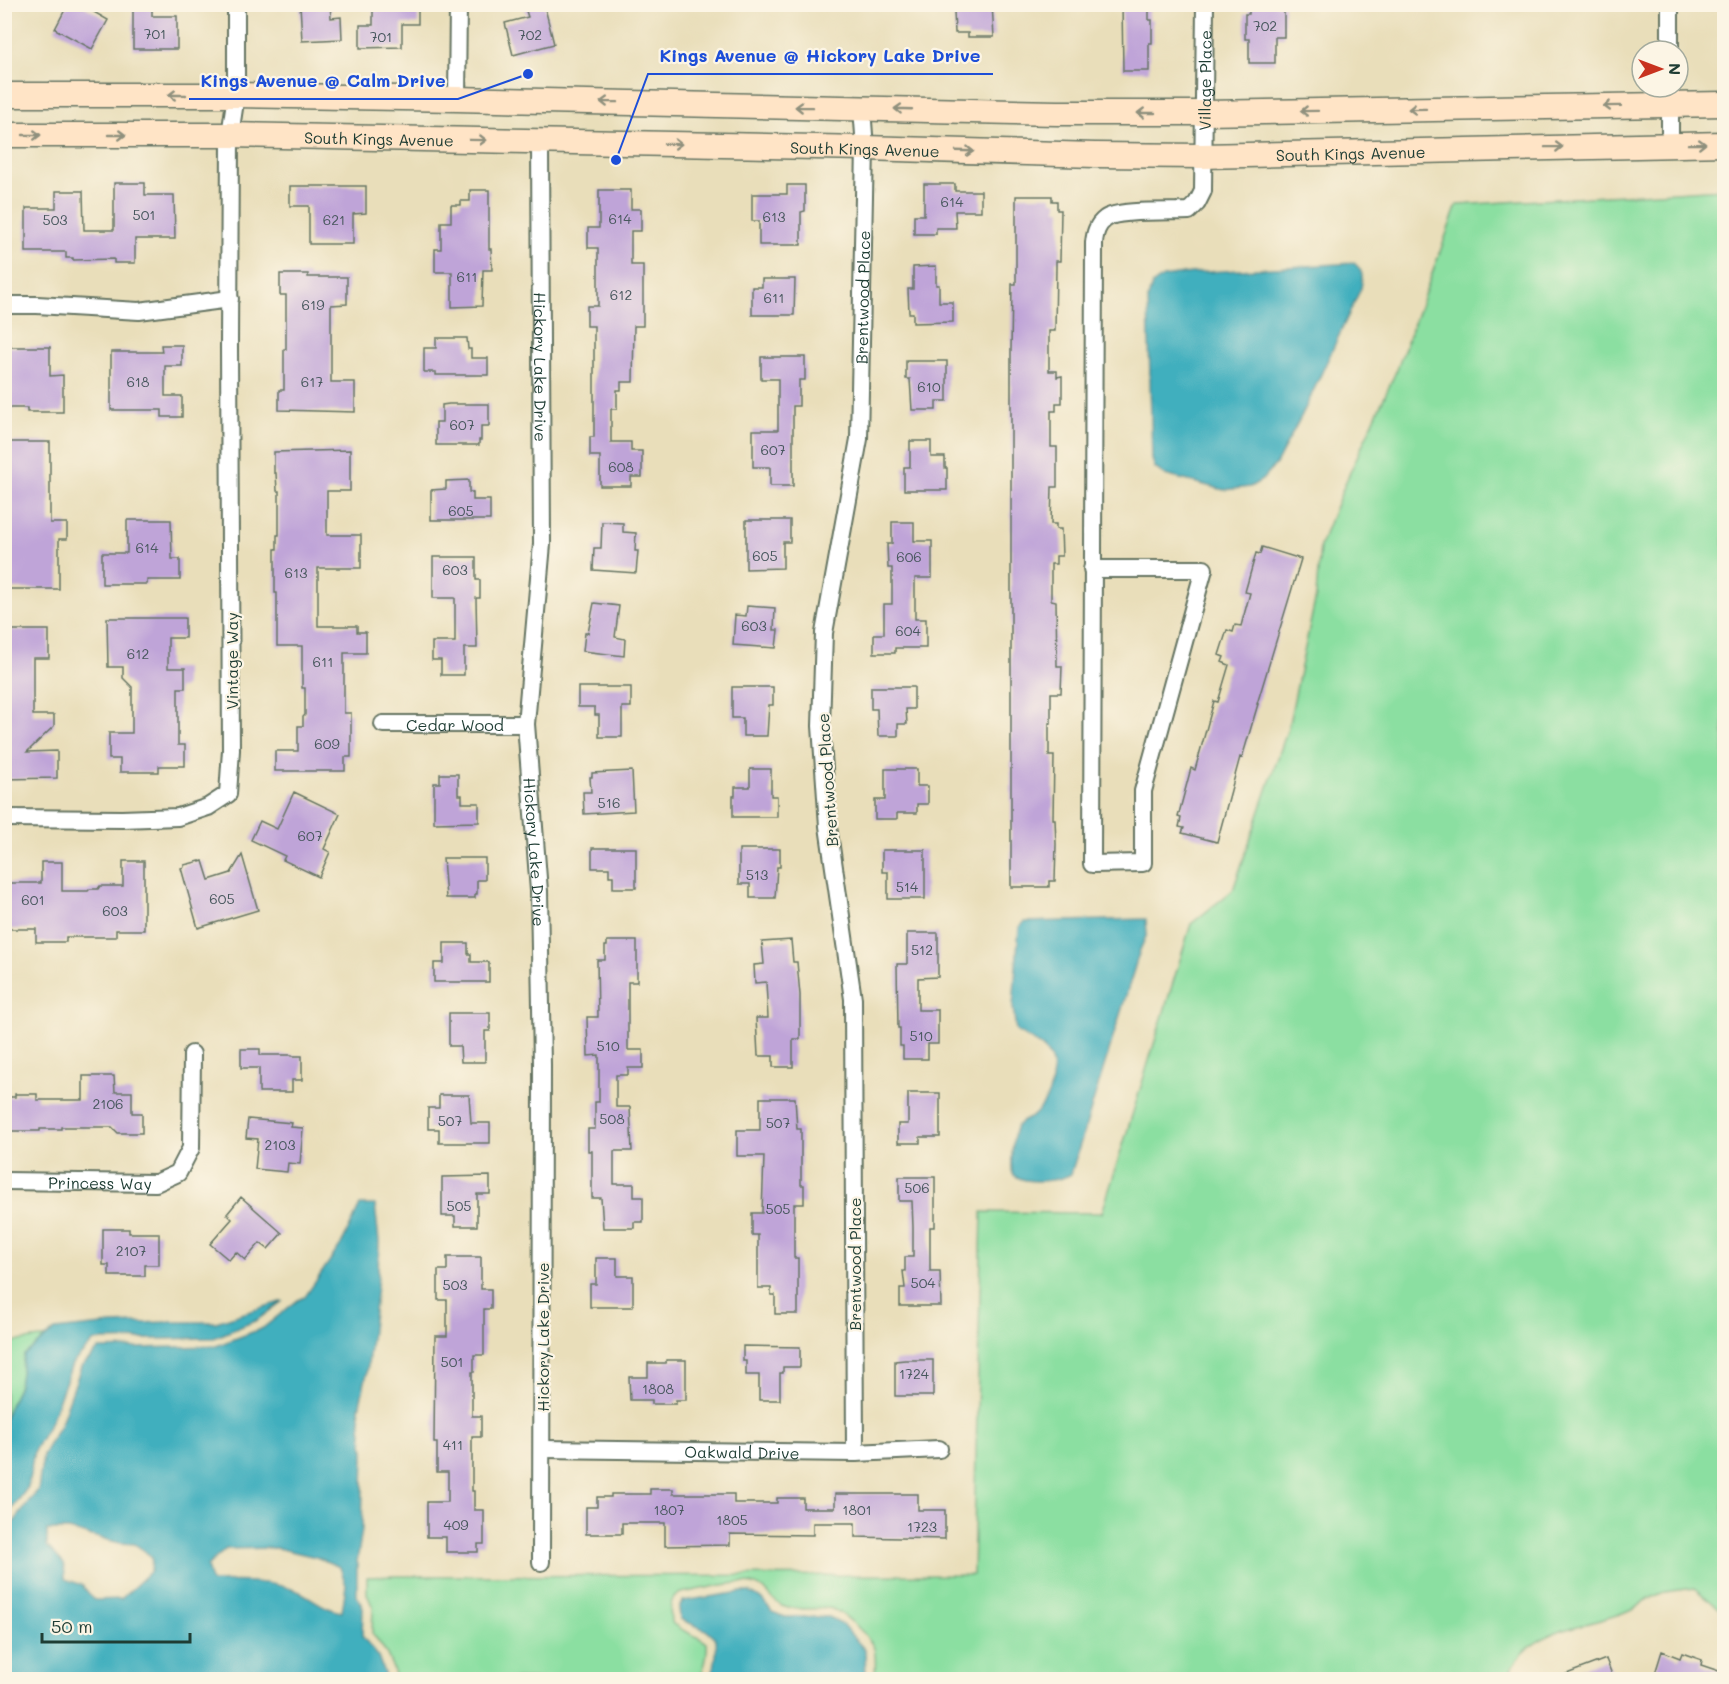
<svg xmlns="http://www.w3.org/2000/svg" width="1729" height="1684" font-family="Mali,sans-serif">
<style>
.green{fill:#8bdfa1;stroke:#558e6a;stroke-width:1.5}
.water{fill:#41afbe;stroke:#307679;stroke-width:1.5;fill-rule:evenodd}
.building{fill:#bfa4d8}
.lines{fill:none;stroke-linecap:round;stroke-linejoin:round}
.minor-casing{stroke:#667563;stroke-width:20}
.secondary-casing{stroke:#667563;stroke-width:27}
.minor{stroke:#fff;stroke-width:16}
.secondary{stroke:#ffe4c6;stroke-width:24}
.oneway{stroke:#8f907d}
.labels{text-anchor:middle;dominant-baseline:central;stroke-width:4.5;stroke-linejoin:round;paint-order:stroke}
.number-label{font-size:14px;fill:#47575d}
.street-label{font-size:16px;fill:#1f3d34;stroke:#fcf5e5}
.leader{fill:none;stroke:#1d4ed8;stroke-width:2}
.callout-dot{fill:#1d4ed8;stroke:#fcf5e5;stroke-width:2}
.callout-label{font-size:18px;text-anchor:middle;font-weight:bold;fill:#1d4ed8;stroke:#fcf5e5;stroke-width:4.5;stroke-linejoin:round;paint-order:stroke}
</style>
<rect width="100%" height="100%" fill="#fcf5e5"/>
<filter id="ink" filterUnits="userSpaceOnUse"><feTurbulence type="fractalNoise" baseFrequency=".0167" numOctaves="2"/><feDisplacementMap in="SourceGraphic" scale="12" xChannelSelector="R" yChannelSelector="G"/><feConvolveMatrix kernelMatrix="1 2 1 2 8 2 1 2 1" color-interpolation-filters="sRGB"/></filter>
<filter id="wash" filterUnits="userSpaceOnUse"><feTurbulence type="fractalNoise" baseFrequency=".008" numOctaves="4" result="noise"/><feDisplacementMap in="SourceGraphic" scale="24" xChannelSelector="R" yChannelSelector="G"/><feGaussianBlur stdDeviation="1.35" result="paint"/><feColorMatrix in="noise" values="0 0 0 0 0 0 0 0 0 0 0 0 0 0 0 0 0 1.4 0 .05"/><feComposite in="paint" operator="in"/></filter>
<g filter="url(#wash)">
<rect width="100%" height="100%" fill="#e9deba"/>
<!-- green -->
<path class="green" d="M1724,189V1612L1694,1588C1684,1590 1672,1590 1662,1593C1649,1598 1638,1607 1625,1612C1580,1630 1528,1626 1507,1679L875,1680C875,1671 877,1652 873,1646C866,1633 842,1611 829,1608C817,1608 792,1611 782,1606C771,1601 768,1587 752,1584C735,1580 700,1590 681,1593C668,1598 670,1611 671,1622C681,1632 696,1634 707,1643C708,1657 705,1667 699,1679H396C391,1660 385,1649 372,1633L373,1608L367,1594V1577L396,1576L973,1575L982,1212L1102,1213L1191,924L1233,890L1288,728L1316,596L1320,546L1347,479L1398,367L1457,205Z
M47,1337L25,1355L19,1385L5,1417V1343Z"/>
<!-- water -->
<path class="water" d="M1354,263C1363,270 1363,277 1361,288L1304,411L1276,464L1262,480L1250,487L1224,490L1165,475L1155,468L1152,459L1148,298L1152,285L1163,277L1191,273Z
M1146,919L1147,934L1140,950L1071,1174C1059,1181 1039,1182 1026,1180C1022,1179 1016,1178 1013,1174C1010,1167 1013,1135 1016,1128C1020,1120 1028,1120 1034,1115C1048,1103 1055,1081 1052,1064C1050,1047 1028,1039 1016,1031L1013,1007L1019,927L1024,922Z
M360,1205H375L379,1241L378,1277L367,1373L359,1408L364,1451L362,1529L357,1562V1596L363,1608L362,1636L378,1656L386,1679H5V1521L14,1522L38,1490L43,1455L61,1423L81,1367L99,1349L216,1346L263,1328L298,1300L305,1297L342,1243ZM68,1530L120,1543L135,1544L152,1557L151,1571L121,1599L94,1600L82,1585L65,1579L64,1564L47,1546V1530ZM277,1548L316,1557L340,1567L346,1585L342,1612C326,1610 314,1599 300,1592C271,1580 241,1581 211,1582L207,1566L226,1549Z
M283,1301L257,1320L214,1338L99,1340L93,1342L72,1364L52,1419L34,1451L28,1487L9,1513H5V1417L19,1385L24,1355L55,1330L112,1324L167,1322H216Z
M741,1592H750L764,1601L772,1612L785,1617H829L841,1623L865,1650L866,1679H709C716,1666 717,1654 716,1639L706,1630L680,1619L679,1607L683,1601Z"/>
<g id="blocks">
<!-- building -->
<path class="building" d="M68,4H80L108,20L92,49L55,29Z
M300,4H330L331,18L341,17L342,39L302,41Z
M539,4H544L554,44L513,55L505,23L528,17L525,8Z
M970,4H992L994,37H968V33H955L954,11H970Z
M1122,4H1149V20H1152V43H1149V71H1123Z
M1249,4L1284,5V37H1275V63H1249V39H1245V14H1249Z
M373,5H418V24H402V47L360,48V25H373Z
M152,7V16H177V49H133V8Z
M114,183H145V195H174L175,239H135V263H114V259L73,260V258H66V252H26V208H56V191H83L84,230H114Z
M924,184H955V191H981V211H955L956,228H936V234H914V215H924Z
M787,185H805V211L801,212V245H759V221H752V194H787Z
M290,186H366V213L353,214V244H309V206H290Z
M470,190H489V249H491L492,270H483L482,306L452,307V272H435V249H441V222H451V205H461V201H470Z
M599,190H631V209H641V231H631V265H643V326H634L633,382H621V390H617V409H611V442H631V451H642V477H631V486H600V456H590V437H594V326H587V306H598V248H588V228H599Z
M1016,196H1052V201H1057V210H1061L1060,261H1056V267L1055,331H1049V371H1057V377L1062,376V403H1056V411H1051V447H1057V487H1052L1051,524H1056V529H1061L1062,556H1056V564H1051V600L1056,601L1057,666H1062L1061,693H1051V723H1049V756H1054L1053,819H1055L1056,844L1055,881H1049V887H1011V351L1012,284H1016Z
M936,266V285H939V302H953V322L913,323V313H909L908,289H913V267Z
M280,274H308V277H347V304L331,305V382H355V412L279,410V390H284V349H286V295H280Z
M762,279H795L794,315H752V287H762Z
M436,338H467L468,349H471V358H488V375H436V372H424V348H436Z
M161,345H182V366H165V396H182V417H162V410H111V352H162Z
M4,347H50V376L63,375V412H27V408H4Z
M761,357H805V380H799V406H793V486H770V467H753V430H778V379H761Z
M906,361H947V401H936V410H912L910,379H906Z
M449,404H489V426H481V440H479V445H436V422H442V405Z
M910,441H931V457H945V468H947V490H904V467H910Z
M8,442H50V523H67V539H59V589H6L4,451H8Z
M350,450V491H327V535H361V568H318V626H357V632H366V653H344V713H351V757H345V771H275V751H298V726H303V717L305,715V688H302V646H277V593H275V549H277V535H279V491H277L276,473H274V452Z
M469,480V492H473V500H490V520H431V490L446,489V481Z
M127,520H171L172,559H180V580H147V584H102V553H127Z
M746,520H790V542H783V568L746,569Z
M602,522L623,523V532L636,533L635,551H638L636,573L593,570L594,548H601Z
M892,522H914V541H932V578H915V619H926V648H895V653H874V634H884V604H892V568H888L887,544H892Z
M1262,547L1301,559L1257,704H1258L1242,758L1240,757L1217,842L1182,833L1184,828L1179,827L1181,818L1178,817L1191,768L1195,770L1214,701L1218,702L1229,665L1222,662L1224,657L1219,655L1227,630L1233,632L1235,625L1241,626L1250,593L1245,592L1256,553L1260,554Z
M433,557H476V580H480V598H476L477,648H464V675H441V660H432V642H455V598H433Z
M594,603L619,606L615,637L625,639L624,656L583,651L585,633H588Z
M747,606L775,608L774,630H778L776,648L733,645L735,615L746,616Z
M107,618H185V638H168V668H185V688H178V745H185V766H159V772H120V759H109V733H132V687L123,678V667H108Z
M4,630H49V658H33V715H54V726L27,752L57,751V778L4,779Z
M578,687H631V707H622V737H599V715H595V707H578Z
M732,687H773V705H769L767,736H743V718H732Z
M871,687H914V709H906L907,724H898V736H878L877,709H871Z
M750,769H771V796H777V817H733V796H735V787H750Z
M885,769H917V786H928V804H917V813H897V819H875V800H885Z
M632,771L634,811L584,814L583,792H591L590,777H592V773Z
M440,774H458V795H462V803H479V822L434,823V783H440Z
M294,792L340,814L324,849L330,852L319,877L283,860L285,856L251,840L260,821L277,829Z
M592,848H636V888H613V876H609V868H592Z
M739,849H780V867H777L775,898H750V884H739Z
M882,850H925V899H888V872H882Z
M242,855L258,910L198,928L181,868L184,867V865L200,861V862L203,861L209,880L231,873Z
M443,858H485V880H477V894H475V898H446Z
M123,861H144V930H116V937H66V942H36V929H4V883H41V862H62V891H88L90,889H98L100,886H123Z
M907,933H938V977L918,978V1010H938V1044H928V1059H903V1046H900V1028H898L897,964H907Z
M791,940L793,962H797L800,995V1039H793V1067H773V1056H758L756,1018H768L766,982L755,983L754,965L764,964L762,942Z
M607,941H637V982H628V1050H643V1068H628V1075H616V1107H630L632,1151H614V1184H634V1197H643V1222H634V1228H603L601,1198H592V1151H588V1129H595V1102H599V1055L588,1056L587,1017H598L597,960H605V946H607Z
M444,943H468V954H471V962H489V982H434V963H444Z
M449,1013H490V1031H485V1062H461L460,1046H449Z
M241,1049H260V1055H292V1056H302V1080H292V1092H259V1068H241Z
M83,1076H114L115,1092H132V1113H142V1133H118L112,1127H61V1129H40V1131H4V1097H15V1094H37V1100H83Z
M908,1093H940V1137H920V1143H898V1124H908Z
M439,1095H469L471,1123H490V1143H439V1129H428V1108H439Z
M760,1098H795L797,1129H801V1185H804V1204H794V1258H798V1314H775V1295H771V1288H758V1235H752V1213H762L764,1156H737V1130H760Z
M248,1119L292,1123L291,1127L303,1128L300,1164L288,1163L287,1172L255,1169L258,1139L246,1138Z
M490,1176V1194H477V1226H455V1216H442V1177Z
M899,1177H935V1227H930V1271H940L941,1306H900V1288H905L903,1271H905V1257H913V1227L912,1201H899Z
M241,1197L282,1233L268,1249L260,1243L245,1260L236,1252L229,1260L210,1244L232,1219L227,1214Z
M103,1229H129V1233H159V1265H145V1276H109V1265H103Z
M447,1257H481V1289H491V1309H484V1355H474V1372H472V1416H481V1437H472V1491H474V1510H484V1544H478V1552H446V1537H427V1502H448V1472H437V1443H434L435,1336H447V1300H438V1270H447Z
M596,1258H617V1276H633V1307H590V1284H596Z
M743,1346L800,1347V1367H783V1373H780V1400H759V1375H746V1361H743Z
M666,1360H686V1400H676V1404H652V1400H630L629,1377H648V1363H666Z
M905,1360H933V1396H895V1361Z
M650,1489H673V1494H734V1503H777V1498H803V1508H835V1494H918V1510H945V1539L855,1537V1523H813V1535L730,1534V1545L665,1546V1523H622V1534H586V1507H597V1497H611V1494H650Z
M1662,1651L1680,1658L1682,1653L1702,1660L1701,1665L1725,1673V1680H1653Z
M1606,1659L1614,1680H1556V1678Z"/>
</g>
</g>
<g filter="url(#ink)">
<use href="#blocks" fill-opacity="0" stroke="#667563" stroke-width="1.5"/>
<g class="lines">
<defs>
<g id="minor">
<path d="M1670,4V51"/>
<path d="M1670,87V144"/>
<path d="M457,99L458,4"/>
<path id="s1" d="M540,142L542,544L526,724L539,891L542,1065L541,1562"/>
<path d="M4,305H37L139,311L230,299"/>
<path id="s2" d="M1092,569H1204L1143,791V863L1092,864L1094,243C1095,233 1097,225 1105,219C1117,209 1171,212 1189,211L1197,203L1203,191L1205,4"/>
<path id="s3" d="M383,724H526"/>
<path d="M4,818L122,819L178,817L208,807L228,794L231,750L229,347L230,135L236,95V4"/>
<path id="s4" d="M4,1181L156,1183L178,1173L191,1148L192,1054"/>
<path id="s5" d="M542,1449L855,1453L939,1449"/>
<path id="s6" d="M855,1453L853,999L828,826L821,726L824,633L859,439L865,148L862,108"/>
</g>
<g id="secondary">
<path d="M4,95H236L457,99L1057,113H1204L1724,104"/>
<path id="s7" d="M4,135H230L865,148L1095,155L1203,156L1724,144"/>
</g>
</defs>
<!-- minor casing -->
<use href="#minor" class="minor-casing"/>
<!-- secondary casing -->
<use href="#secondary" class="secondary-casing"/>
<!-- minor -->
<use href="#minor" class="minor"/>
<!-- secondary -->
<use href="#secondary" class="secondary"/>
</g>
<!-- one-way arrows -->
<defs><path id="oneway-shaft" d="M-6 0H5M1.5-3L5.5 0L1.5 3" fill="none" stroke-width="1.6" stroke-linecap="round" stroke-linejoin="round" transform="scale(1.5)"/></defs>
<g class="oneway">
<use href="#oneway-shaft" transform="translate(177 95) rotate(-180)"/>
<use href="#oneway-shaft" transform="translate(609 102) rotate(-179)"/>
<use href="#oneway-shaft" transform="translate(1612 106) rotate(179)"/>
<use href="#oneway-shaft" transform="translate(804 107) rotate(-179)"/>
<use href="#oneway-shaft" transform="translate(903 109) rotate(-178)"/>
<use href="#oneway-shaft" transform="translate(1417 109) rotate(179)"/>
<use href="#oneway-shaft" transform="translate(1309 111) rotate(179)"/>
<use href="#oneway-shaft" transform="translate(1146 113) rotate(180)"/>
<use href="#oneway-shaft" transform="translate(32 135)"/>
<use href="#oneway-shaft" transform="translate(117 135)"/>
<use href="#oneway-shaft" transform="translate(478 140) rotate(1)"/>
<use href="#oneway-shaft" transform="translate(673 144) rotate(1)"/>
<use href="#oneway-shaft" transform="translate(1697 144) rotate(-1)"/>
<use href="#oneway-shaft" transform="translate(1554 147) rotate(-1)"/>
<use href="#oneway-shaft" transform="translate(965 151) rotate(2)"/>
</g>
</g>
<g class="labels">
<!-- number labels -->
<g class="number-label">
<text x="1265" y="25">702</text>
<text x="155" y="33">701</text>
<text x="530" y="34">702</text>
<text x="381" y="36">701</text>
<text x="952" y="201">614</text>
<text x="144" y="214">501</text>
<text x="774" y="216">613</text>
<text x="620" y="218">614</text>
<text x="55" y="219">503</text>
<text x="334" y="219">621</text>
<text x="467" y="276">611</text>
<text x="621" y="294">612</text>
<text x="774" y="297">611</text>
<text x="313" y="304">619</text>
<text x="138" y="381">618</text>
<text x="312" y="381">617</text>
<text x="929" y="386">610</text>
<text x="462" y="424">607</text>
<text x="773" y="449">607</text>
<text x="621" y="466">608</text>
<text x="461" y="510">605</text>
<text x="147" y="547">614</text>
<text x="765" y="555">605</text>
<text x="909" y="556">606</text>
<text x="455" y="569">603</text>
<text x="296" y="572">613</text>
<text x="754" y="625">603</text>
<text x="908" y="630">604</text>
<text x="138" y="653">612</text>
<text x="323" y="661">611</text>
<text x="327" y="743">609</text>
<text x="609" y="802">516</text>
<text x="310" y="835">607</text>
<text x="757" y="874">513</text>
<text x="907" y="886">514</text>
<text x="222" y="898">605</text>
<text x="33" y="899">601</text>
<text x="115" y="910">603</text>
<text x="922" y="949">512</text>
<text x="921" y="1035">510</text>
<text x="608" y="1045">510</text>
<text x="108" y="1103">2106</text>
<text x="612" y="1118">508</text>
<text x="450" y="1120">507</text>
<text x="778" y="1122">507</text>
<text x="280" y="1144">2103</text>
<text x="917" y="1187">506</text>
<text x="459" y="1205">505</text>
<text x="778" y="1208">505</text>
<text x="131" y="1250">2107</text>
<text x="923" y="1282">504</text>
<text x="455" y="1284">503</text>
<text x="452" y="1361">501</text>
<text x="914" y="1373">1724</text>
<text x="658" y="1388">1808</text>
<text x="453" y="1444">411</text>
<text x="669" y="1509">1807</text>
<text x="857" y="1509">1801</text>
<text x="732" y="1519">1805</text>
<text x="456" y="1524">409</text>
<text x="922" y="1526">1723</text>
</g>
<!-- street labels -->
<g class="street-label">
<text stroke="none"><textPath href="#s2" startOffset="1334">Village Place</textPath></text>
<text stroke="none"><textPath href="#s7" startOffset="375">South Kings Avenue</textPath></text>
<text stroke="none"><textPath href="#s7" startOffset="861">South Kings Avenue</textPath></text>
<text stroke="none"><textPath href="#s7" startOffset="1347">South Kings Avenue</textPath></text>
<text stroke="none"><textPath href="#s6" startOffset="1161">Brentwood Place</textPath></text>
<text stroke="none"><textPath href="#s1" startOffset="225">Hickory Lake Drive</textPath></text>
<text transform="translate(231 661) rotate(-90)">Vintage Way</text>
<text stroke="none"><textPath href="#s3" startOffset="72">Cedar Wood</textPath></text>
<text transform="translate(827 780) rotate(-94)">Brentwood Place</text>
<text stroke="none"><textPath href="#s1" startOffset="711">Hickory Lake Drive</textPath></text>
<text stroke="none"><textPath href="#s4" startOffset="96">Princess Way</textPath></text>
<text transform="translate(854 1264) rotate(-90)">Brentwood Place</text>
<text transform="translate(542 1337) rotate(-90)">Hickory Lake Drive</text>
<text stroke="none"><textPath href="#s5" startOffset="200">Oakwald Drive</textPath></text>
</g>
</g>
<!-- callouts -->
<path class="leader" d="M616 160L648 74H993M528 74L458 99H189"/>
<g class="callout-dot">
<circle cx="616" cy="160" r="6"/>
<circle cx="528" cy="74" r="6"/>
</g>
<g class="callout-label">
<text x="820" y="62">Kings Avenue @ Hickory Lake Drive</text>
<text x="323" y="87">Kings Avenue @ Calm Drive</text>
</g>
<!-- margin -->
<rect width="1729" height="1684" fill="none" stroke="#fcf5e5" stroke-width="24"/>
<!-- north arrow -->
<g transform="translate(1660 69) rotate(90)"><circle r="28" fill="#fcf5e5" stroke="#a4ab9e" stroke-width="1.5"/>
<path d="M0-4.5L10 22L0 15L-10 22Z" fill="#c8321e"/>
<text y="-9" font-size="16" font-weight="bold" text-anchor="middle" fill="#1f3d34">N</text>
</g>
<!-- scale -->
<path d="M42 1633v9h148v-9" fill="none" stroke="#1f3d34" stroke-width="3"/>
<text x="51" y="1633" font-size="18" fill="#1f3d34" stroke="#fcf5e5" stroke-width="4.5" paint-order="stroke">50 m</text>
</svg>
